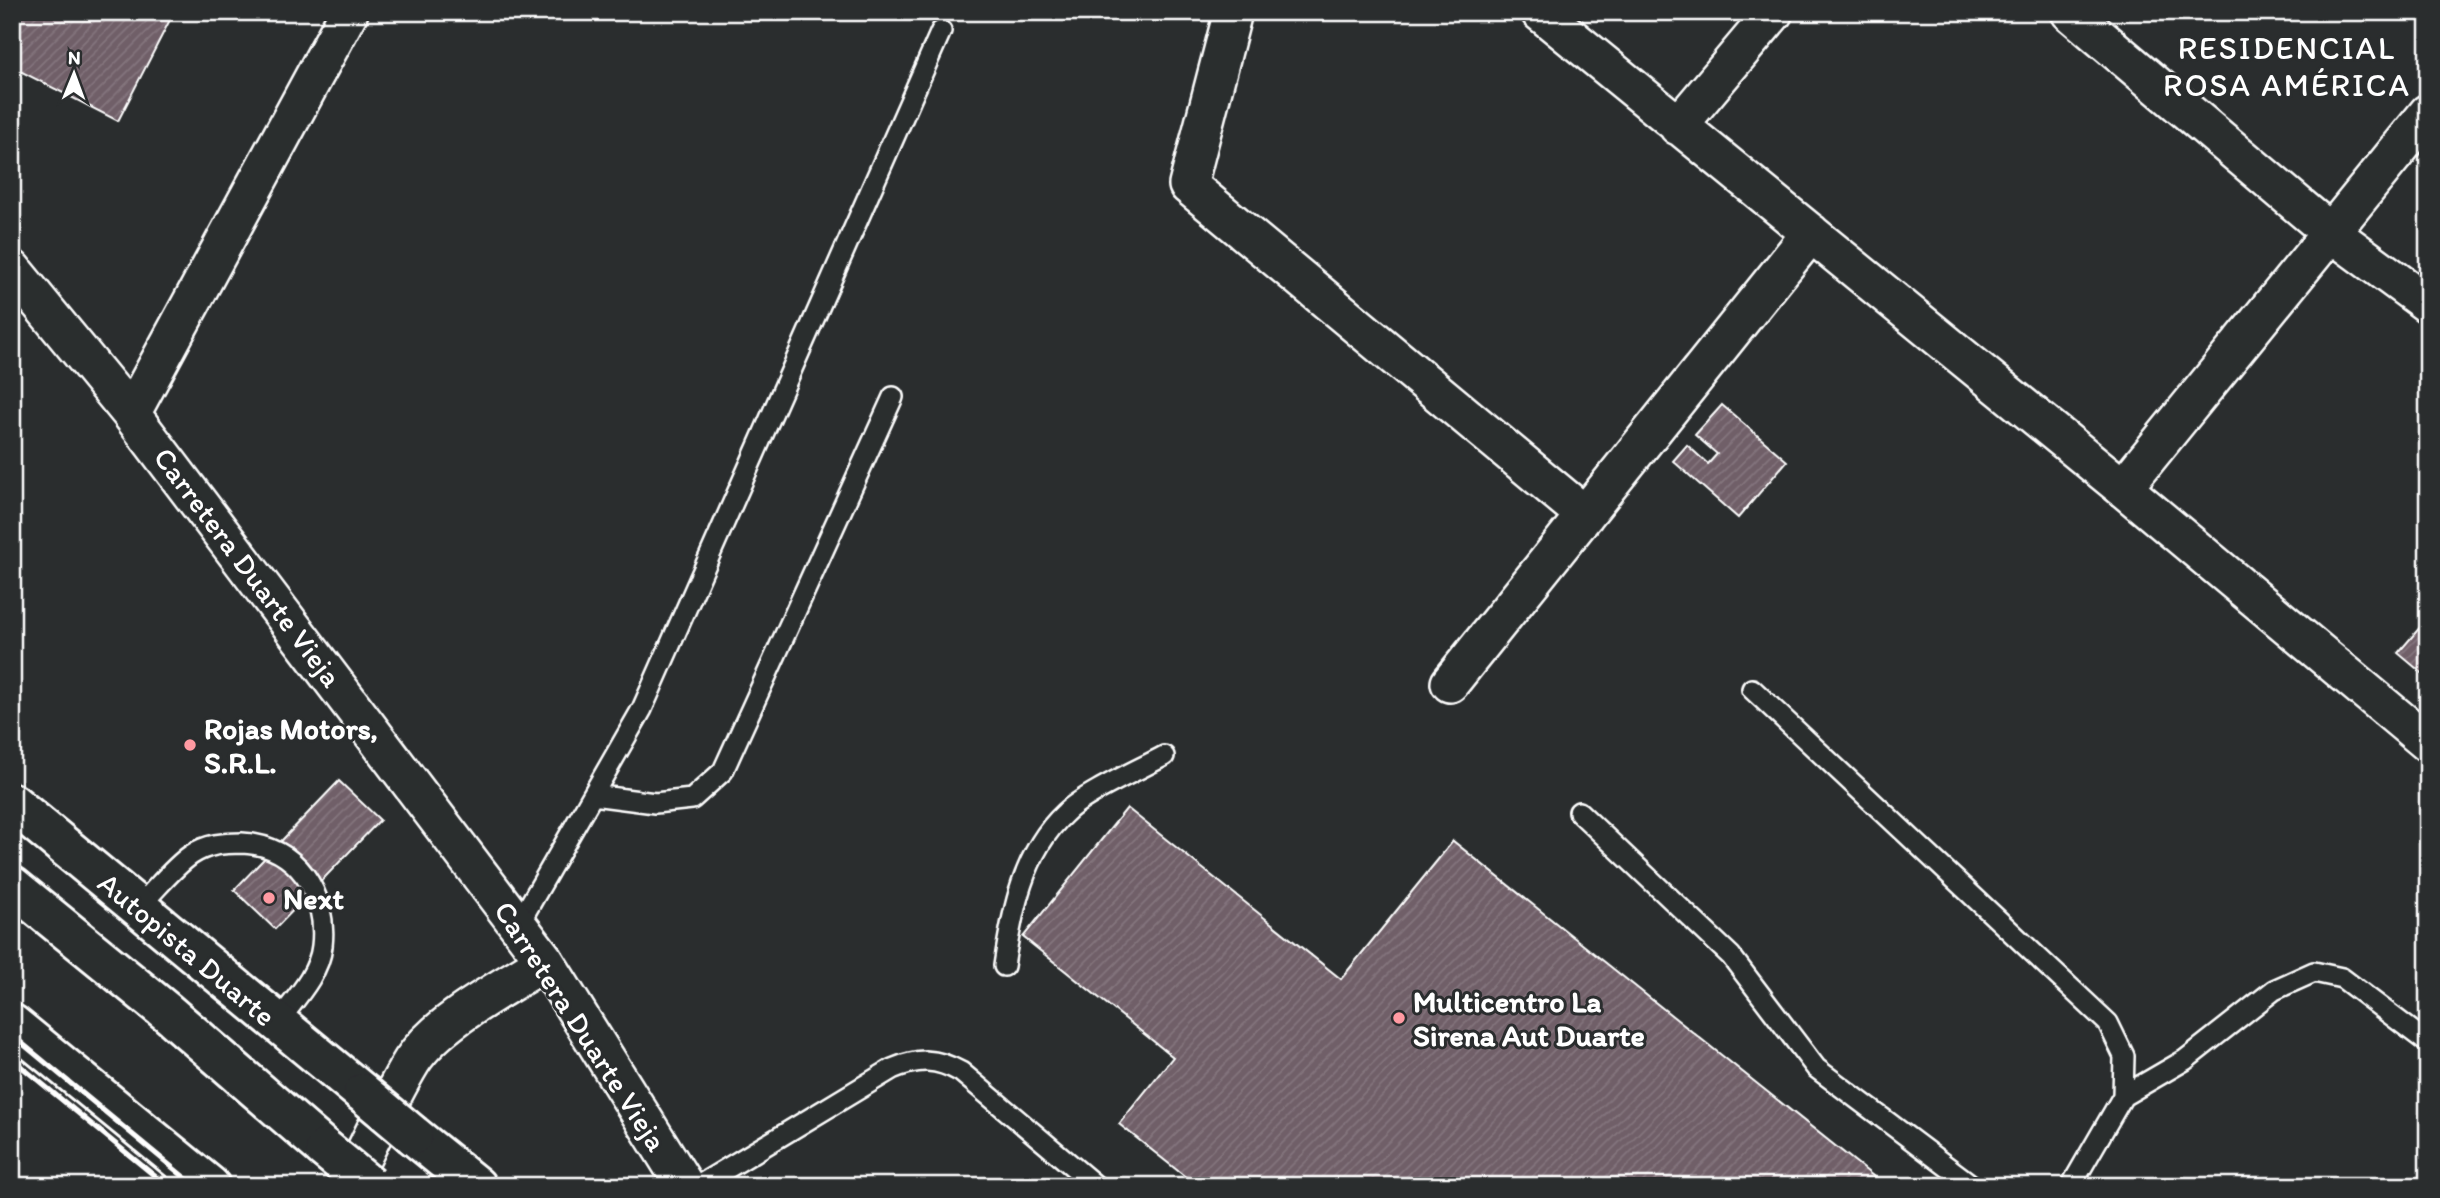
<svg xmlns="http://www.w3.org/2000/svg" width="2440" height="1198" font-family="Itim,sans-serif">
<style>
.building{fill:url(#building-hatch);stroke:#fff;stroke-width:2}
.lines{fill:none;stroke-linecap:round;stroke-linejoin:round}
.lane-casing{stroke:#fff;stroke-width:24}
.street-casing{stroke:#fff;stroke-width:42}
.secondary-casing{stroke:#fff;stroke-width:44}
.highway-casing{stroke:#fff;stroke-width:44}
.lane{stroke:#2a2d2e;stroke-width:19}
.street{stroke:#2a2d2e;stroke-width:37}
.secondary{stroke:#2a2d2e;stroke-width:38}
.highway{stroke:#2a2d2e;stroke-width:38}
.rail{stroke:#fff;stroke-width:5}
.highway-bridge-casing{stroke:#fff;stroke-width:44;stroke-linecap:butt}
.highway-bridge{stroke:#2a2d2e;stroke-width:38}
.poi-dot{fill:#ff9aa2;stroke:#2a2d2e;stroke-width:2.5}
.labels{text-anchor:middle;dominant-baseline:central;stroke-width:6;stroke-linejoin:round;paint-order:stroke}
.street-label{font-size:30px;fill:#fff;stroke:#2a2d2e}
.poi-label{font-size:30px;font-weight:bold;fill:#fff;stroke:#2a2d2e;text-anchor:start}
.neighbourhood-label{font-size:32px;letter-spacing:2px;fill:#fff;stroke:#2a2d2e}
</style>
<defs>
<pattern id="building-hatch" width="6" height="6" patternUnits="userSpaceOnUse" patternTransform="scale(1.75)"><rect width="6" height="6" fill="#6f5e67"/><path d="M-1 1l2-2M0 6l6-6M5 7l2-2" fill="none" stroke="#85767e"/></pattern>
</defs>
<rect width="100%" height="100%" fill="#2a2d2e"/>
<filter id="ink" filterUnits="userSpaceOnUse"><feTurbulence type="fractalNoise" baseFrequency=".0143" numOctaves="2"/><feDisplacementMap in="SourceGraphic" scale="14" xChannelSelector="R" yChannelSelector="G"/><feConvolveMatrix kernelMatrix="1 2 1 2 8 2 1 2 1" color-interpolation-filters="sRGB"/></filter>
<g filter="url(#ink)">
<!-- building -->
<path class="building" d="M12,12H174L118,121L12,67Z
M1722,405L1787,461L1738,518L1673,461L1687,445L1708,464L1717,454L1695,435Z
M2428,618V678L2398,653Z
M339,781L380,820L275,929L234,890Z
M1127,808L1341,979L1453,841L1883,1184L1197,1186L1119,1124L1173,1057L1023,937Z"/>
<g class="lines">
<defs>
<path id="lane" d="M1752,689L2108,1023L2124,1056L2123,1096L2071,1186
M593,795L655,803L692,799L723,771L893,397
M1579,812L1731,956L1816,1068L1973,1186
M138,907C155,891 172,868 191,855C207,844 224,843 242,843C297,845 328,894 322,946C319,975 294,1000 277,1023
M518,925L642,709L941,31
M1004,966C1012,912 1023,852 1065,813C1084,794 1138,770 1164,756
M2123,1096L2185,1060L2274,990L2314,972L2342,978L2428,1043
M698,1186L892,1069C919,1058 936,1058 961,1072L1096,1186"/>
<path id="street" d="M1233,12L1188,185L1585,515
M1540,12L2123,488L2428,743
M2070,12L2330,232L2428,304
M1678,126L1774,12
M12,269L131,414L545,961L685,1186
M131,414L349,12
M2123,488L2428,113
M1450,683L1811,233
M348,1186C369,1145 388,1100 412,1061C439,1020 504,988 545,961"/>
<path id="secondary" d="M12,1024L210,1186"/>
<path id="highway" d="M12,803L363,1093
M12,886L167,1012L325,1149
M413,1135L476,1186"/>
</defs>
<!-- lane casing -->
<use href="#lane" class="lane-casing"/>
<!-- street casing -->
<use href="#street" class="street-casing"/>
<!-- secondary casing -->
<use href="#secondary" class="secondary-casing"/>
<!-- highway casing -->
<use href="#highway" class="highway-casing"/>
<!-- lane -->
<use href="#lane" class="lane"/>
<!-- street -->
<use href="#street" class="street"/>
<!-- secondary -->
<use href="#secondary" class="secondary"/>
<!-- highway -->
<use href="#highway" class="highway"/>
<!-- rail -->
<path class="rail" d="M12,1035L195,1186
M12,1059L167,1186"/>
<defs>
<path id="highway-bridge" d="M363,1093L413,1135
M325,1149L370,1186"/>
</defs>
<!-- highway-bridge casing -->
<use href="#highway-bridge" class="highway-bridge-casing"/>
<!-- highway-bridge -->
<use href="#highway-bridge" class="highway-bridge"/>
</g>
</g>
<!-- markers -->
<g class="poi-dot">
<circle cx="190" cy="745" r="7"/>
<circle cx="269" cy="898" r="7"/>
<circle cx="1399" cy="1018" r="7"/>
</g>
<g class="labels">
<!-- street labels -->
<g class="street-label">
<text transform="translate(248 567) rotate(53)">Carretera Duarte Vieja</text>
<text transform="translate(187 949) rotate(40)">Autopista Duarte</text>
<text transform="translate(581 1026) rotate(57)">Carretera Duarte Vieja</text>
</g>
<!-- poi labels -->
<g class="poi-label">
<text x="204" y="728">Rojas Motors,<tspan x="204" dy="34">S.R.L.</tspan></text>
<text x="283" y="898">Next</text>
<text x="1413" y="1001">Multicentro La<tspan x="1413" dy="34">Sirena Aut Duarte</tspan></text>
</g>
<!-- neighbourhood labels -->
<g class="neighbourhood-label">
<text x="2287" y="48">RESIDENCIAL<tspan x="2287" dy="37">ROSA AMÉRICA</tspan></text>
</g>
</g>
<!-- margin -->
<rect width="2440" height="1198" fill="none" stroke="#2a2d2e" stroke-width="42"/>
<rect x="21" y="21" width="2398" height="1156" fill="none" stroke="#fff" stroke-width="2.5" filter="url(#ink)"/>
<!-- north arrow -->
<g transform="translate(74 74) rotate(1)" stroke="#2a2d2e" stroke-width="5" paint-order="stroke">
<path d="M0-5L12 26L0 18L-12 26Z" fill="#ffffff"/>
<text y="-10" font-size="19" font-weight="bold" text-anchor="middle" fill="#ffffff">N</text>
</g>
</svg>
